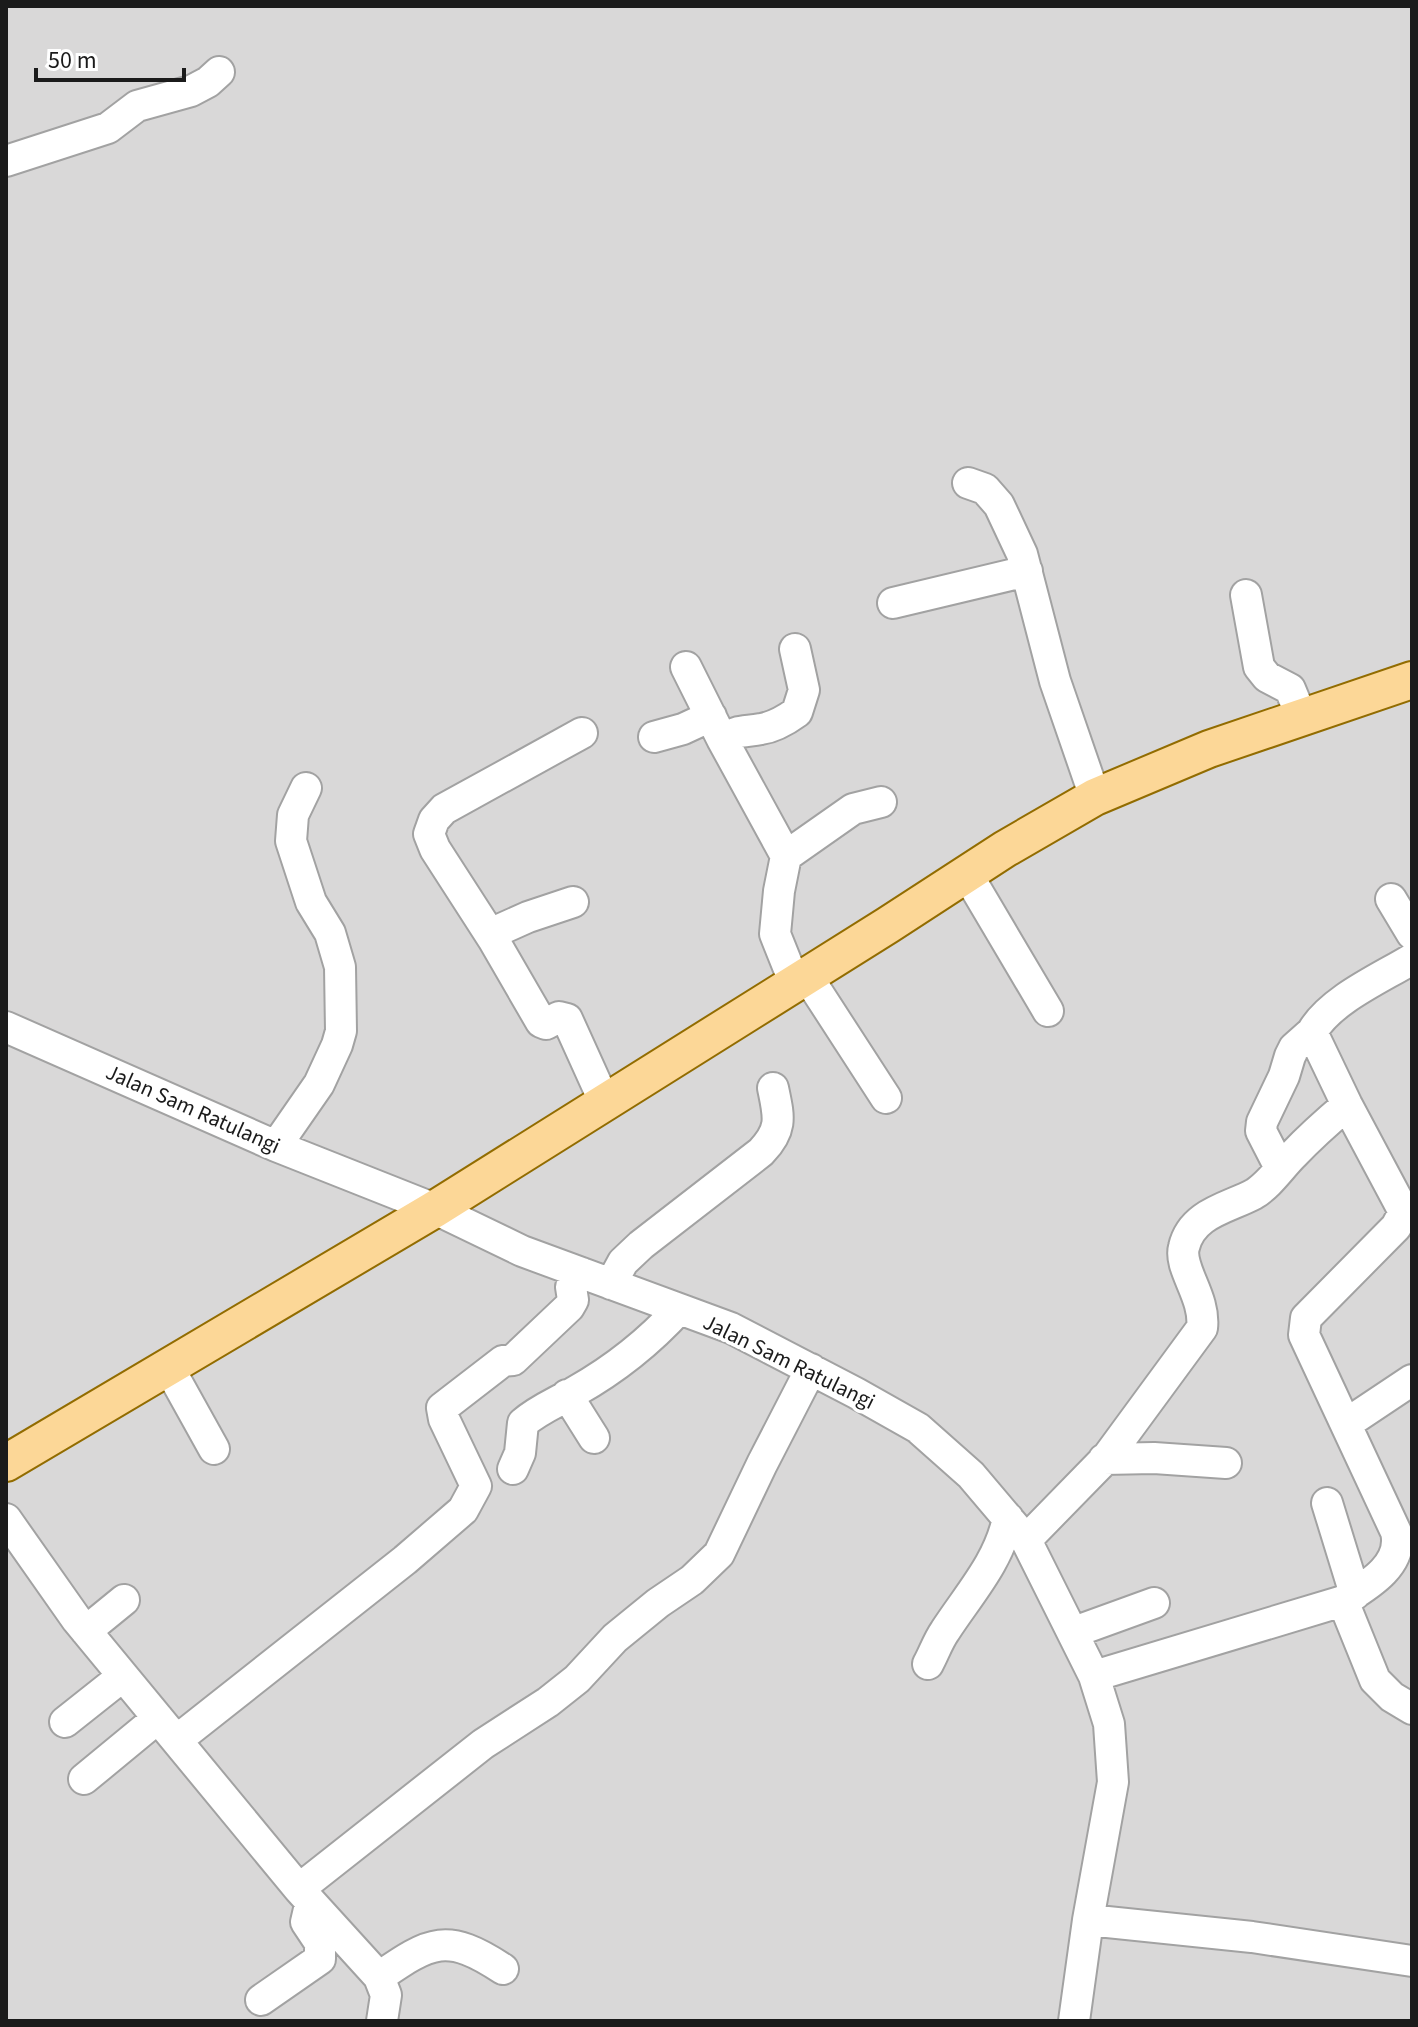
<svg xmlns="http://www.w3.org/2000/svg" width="1418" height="2027" font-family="'Source Sans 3',sans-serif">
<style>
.residential{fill:#d9d8d8}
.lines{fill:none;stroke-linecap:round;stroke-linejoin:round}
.minor-casing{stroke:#a2a2a2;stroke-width:34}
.major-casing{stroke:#926c00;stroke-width:40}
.minor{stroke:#fff;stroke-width:30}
.major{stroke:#fcd797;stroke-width:36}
.labels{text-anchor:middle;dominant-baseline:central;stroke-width:7;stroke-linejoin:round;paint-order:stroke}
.street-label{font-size:22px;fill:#1b1b1b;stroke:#fff}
</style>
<rect width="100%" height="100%" fill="#edeae1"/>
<!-- residential -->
<path class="residential" d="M6,6H1412V2021H6Z"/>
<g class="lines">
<defs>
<path id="minor" d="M6,161L108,128L137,106L191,91L208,82L219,72
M968,483L985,489L999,505L1022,554L1055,681L1095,797
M1246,595L1259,667L1267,677L1290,689L1302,718
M893,603L1027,571
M686,667L722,739
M582,733L444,809L434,820L429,834L435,849L493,939L541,1022L546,1024L559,1017L567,1019L605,1103
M654,737L683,729L711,716
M786,856L853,809L881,802
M967,874L1048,1011
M1391,899L1412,934
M490,934L528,917L573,902
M807,976L886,1098
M795,984L775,934L779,891L786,856L722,739C736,730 746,732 761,729C774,727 786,720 797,712L804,690L795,649
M6,1027L276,1146L435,1209L522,1251L731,1328L856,1393L918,1428L971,1475L1026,1540L1094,1676L1109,1724L1113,1782L1088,1920L1074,2021
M276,1146L319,1084L337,1045L341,1031L340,967L330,933L311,902L291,841L293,815L306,788
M1280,1168L1261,1131L1262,1122L1284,1076L1290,1056L1294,1048L1312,1032
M611,1284L623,1262L641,1245L761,1152C783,1129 779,1117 773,1088
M169,1368L214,1449
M567,1395L594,1438
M1346,1424L1412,1380
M1104,1459L1154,1458L1226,1463
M513,1469L520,1453L523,1423C539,1409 558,1402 576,1391C615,1369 649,1342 679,1309
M1327,1503L1355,1594
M6,1519L77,1620L299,1889L379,1977L386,1995L382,2021
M1026,1540L1108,1456L1202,1328C1206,1297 1178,1268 1184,1247C1192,1213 1228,1208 1254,1194C1269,1185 1281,1167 1293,1155C1310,1137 1328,1121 1347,1105
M1343,1601L1375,1680L1392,1697L1412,1709
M86,1631L124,1600
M1074,1632L1154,1603
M928,1664C934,1653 938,1641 945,1631C969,1594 999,1562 1008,1518
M1094,1676L1343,1601C1367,1586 1404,1565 1396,1532L1304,1335L1306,1318L1396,1227L1404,1212L1347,1105L1312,1032C1330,1000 1381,978 1412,959
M65,1722L123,1676
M177,1740L405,1560L463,1510L476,1486L444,1419L442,1408L503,1361L513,1360L569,1307L573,1300L571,1287L582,1273
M84,1779L158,1718
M299,1889L483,1744L548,1702L577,1679L615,1638L658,1603L692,1580L719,1554L762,1464L811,1369
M1088,1920L1252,1937L1412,1961
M379,1977C431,1941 447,1932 503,1969
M261,2000L320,1959V1943L306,1922L309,1909"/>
<path id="major" d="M6,1463L435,1209L888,925L1005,849L1095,797L1209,749L1412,680"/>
</defs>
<!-- minor casing -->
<use href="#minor" class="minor-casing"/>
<!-- major casing -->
<use href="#major" class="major-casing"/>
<!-- minor -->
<use href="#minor" class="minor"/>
<!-- major -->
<use href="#major" class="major"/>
</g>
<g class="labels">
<!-- street labels -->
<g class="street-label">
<text transform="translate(193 1109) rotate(24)">Jalan Sam Ratulangi</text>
<text transform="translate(789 1362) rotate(26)">Jalan Sam Ratulangi</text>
</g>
</g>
<!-- border -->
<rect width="1418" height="2027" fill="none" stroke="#1b1b1b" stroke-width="16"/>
<!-- scale -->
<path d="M36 68v12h148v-12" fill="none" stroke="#1b1b1b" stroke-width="4"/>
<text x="48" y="68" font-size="24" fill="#1b1b1b" stroke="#ffffff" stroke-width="6" paint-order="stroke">50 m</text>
</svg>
